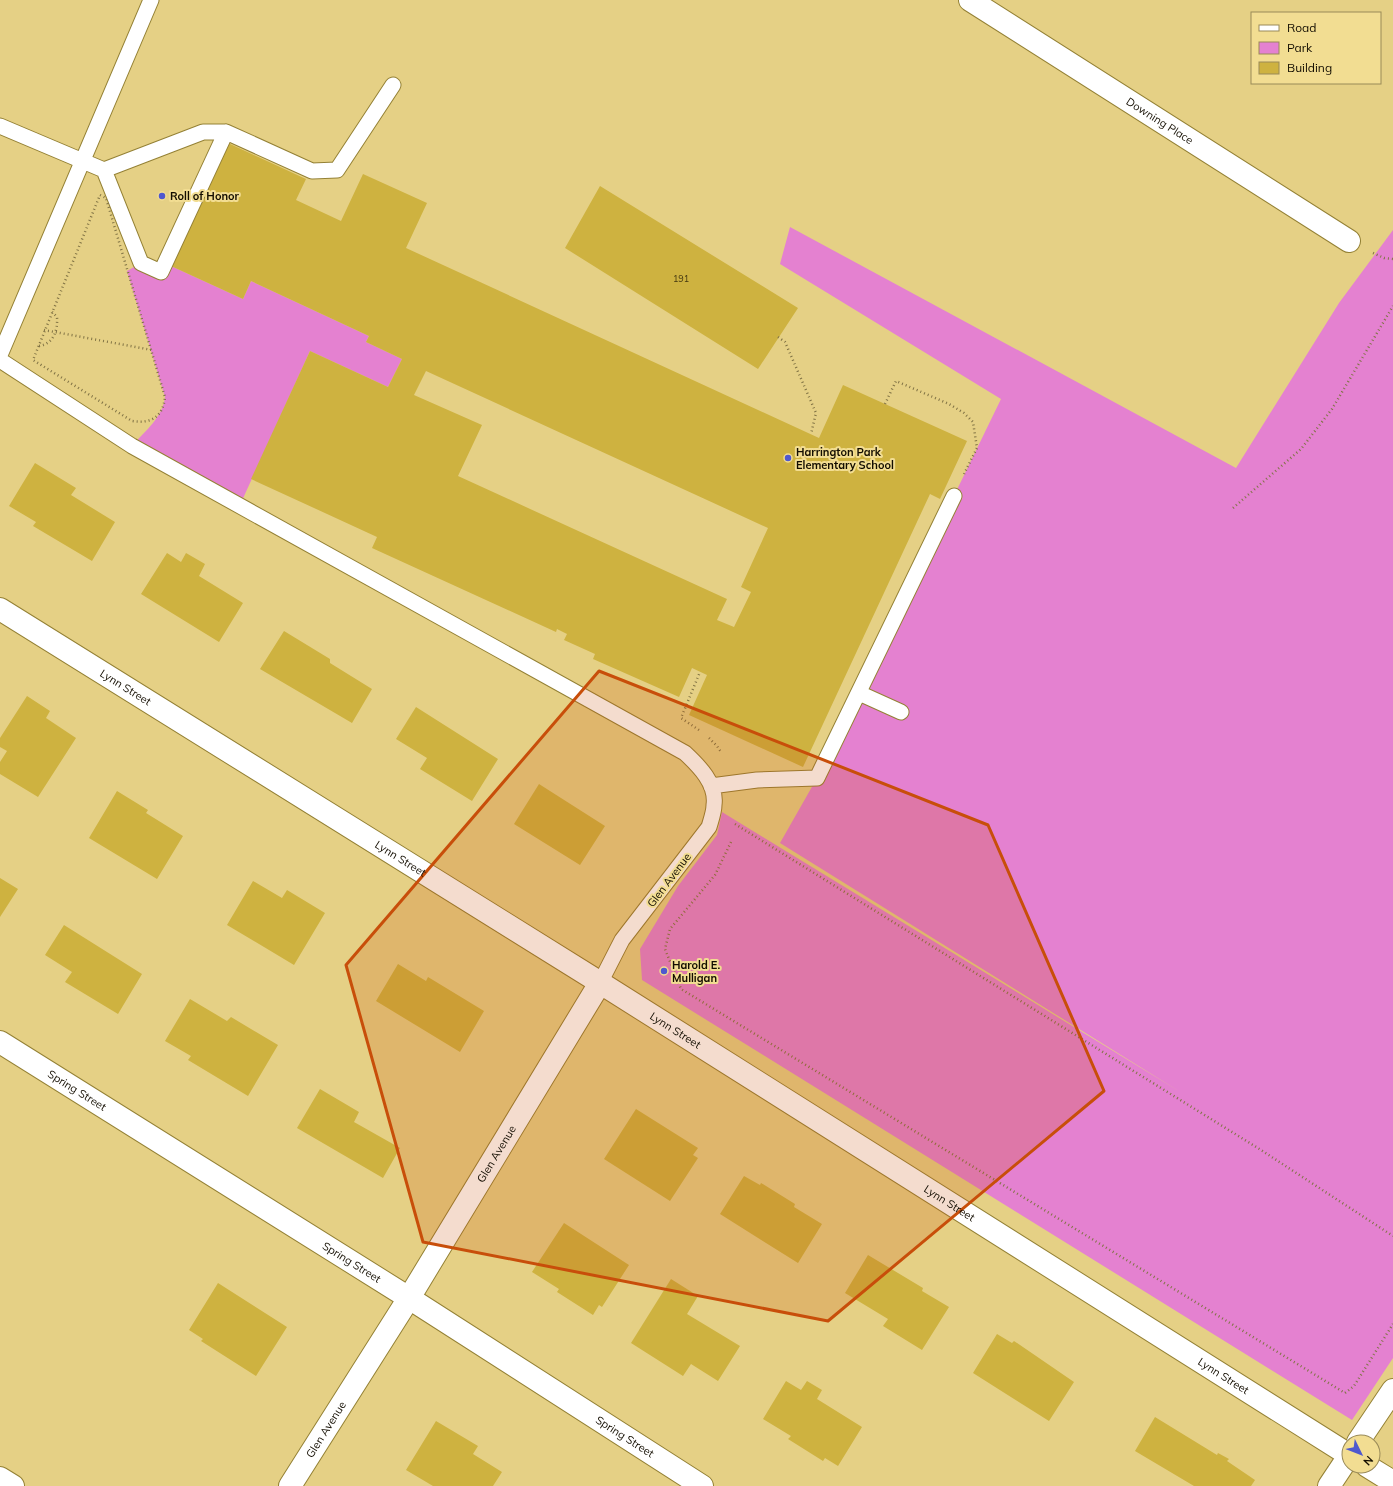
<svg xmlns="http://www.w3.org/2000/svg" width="1393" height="1486" font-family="Mulish,sans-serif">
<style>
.green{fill:#e481d0}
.building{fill:#ceb240;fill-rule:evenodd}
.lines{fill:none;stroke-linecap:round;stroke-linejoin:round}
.lane-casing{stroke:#948135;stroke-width:17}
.street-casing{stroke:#948135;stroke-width:24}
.path{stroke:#817345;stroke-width:2.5;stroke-dasharray:1 3;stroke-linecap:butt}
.lane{stroke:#fff;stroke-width:15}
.street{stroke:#fff;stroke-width:22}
.marked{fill:#c84e0a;fill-opacity:0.2;stroke:#c84e0a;stroke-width:3;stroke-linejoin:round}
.poi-dot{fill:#4f58ce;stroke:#f2dd92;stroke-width:1.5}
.labels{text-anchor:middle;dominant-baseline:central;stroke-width:4;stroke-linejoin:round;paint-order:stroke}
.number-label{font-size:9px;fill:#423610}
.street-label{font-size:11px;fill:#130d00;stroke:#f2dd92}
.poi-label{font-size:11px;font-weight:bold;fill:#130d00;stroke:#f2dd92;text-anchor:start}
</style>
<rect width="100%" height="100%" fill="#e5d085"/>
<!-- green -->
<path class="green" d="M790,227L1236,468L1339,303L1393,230V1358L1352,1420L642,980L640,949L678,886L717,835L722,812L1182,1093L780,843L817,778L1001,399L780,264Z
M141,263L171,266L243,299L251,281L369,336L366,342L402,359L388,387L310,351L240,505L132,446C145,431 163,417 165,397L127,271Z"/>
<!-- building -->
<path class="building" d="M228,143L306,179L296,200L341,221L363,174L427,203L406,248L819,438L843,385L967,441L940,499L930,494L803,767L689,715L707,675L692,668L679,697L593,659L595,654L564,640L567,634L557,629L556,632L372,548L377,537L251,479L310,351L388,387L402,359L366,342L369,336L251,281L243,299L171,266ZM426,371L768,528L741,587L751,592L734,627L717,620L727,599L458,476L482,425L414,395Z
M600,186L798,308L758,369L565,248Z
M35,463L76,488L71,495L115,522L92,561L33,526L36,522L9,506Z
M167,553L181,562L186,553L205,564L199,576L243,603L219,642L141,594Z
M284,631L330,659V663L372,689L352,723L260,669Z
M27,696L50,711L46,718L76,738L38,797L0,774V762L7,751L0,747V738Z
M416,707L498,759L472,801L420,769L427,758L396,739Z
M539,784L605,826L580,865L514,824Z
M117,791L148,810L146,813L183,836L157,879L89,838Z
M0,878L18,889L0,917Z
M253,881L282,898L287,890L325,913L294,965L227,925Z
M64,925L142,974L118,1014L65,982L72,972L45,955Z
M398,964L426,981L428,977L484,1011L460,1052L376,1001Z
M190,999L227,1021L231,1017L278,1045L248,1096L188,1060L191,1056L165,1041Z
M320,1089L359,1112L354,1122L400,1148L383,1178L297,1128Z
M636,1109L698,1148L693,1155L698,1158L670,1201L604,1159Z
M744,1176L760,1185L761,1183L795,1204L794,1207L822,1224L798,1263L720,1214Z
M564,1223L629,1265L602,1307L599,1305L593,1315L557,1292L559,1289L532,1272Z
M868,1255L923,1288L922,1291L949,1307L922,1350L883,1326L888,1319L845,1293Z
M671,1279L698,1296L687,1314L740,1346L718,1381L691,1364L683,1376L631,1343Z
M218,1283L287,1327L256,1376L201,1341L203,1339L189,1330Z
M997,1334L1012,1343L1014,1341L1074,1382L1049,1421L973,1373Z
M786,1381L801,1390L807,1381L822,1390L817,1399L862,1427L838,1466L825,1458L823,1461L788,1439L791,1436L763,1419Z
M1155,1417L1217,1455L1218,1453L1229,1459L1227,1461L1255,1480L1251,1486H1194L1135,1451Z
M436,1421L478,1446L473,1454L502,1472L493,1486H433L406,1470Z"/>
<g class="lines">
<defs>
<path id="lane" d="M0,126L104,170L203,132H226L312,171L337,170L393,85
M104,170L141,263L161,272L226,132
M0,355L151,0
M0,360L132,446L685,753C699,766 717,784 714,805C714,812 711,820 709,827L622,940L600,983
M859,693L901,712
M711,786L757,780L817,778L954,496"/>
<g id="street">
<path id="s1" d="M970,0L1349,241"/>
<path id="s2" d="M0,609L591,977L1349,1455"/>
<path id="s3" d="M0,1042L409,1298L702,1486"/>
<path d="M1358,1442L1393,1390"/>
<path d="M1367,1466L1393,1482"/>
<path d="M0,1478L13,1486"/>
<path id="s4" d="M290,1486L409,1298L600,983"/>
<path d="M1329,1486L1349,1456"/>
</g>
</defs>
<!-- lane casing -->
<use href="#lane" class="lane-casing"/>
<!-- street casing -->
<use href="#street" class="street-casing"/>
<!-- path -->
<path class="path" d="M100,195L106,198L165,397C163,417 151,424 132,421L33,360Z
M1373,253L1384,258L1393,259
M44,330L152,350
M778,337L785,342L816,413L811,434
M39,346C53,344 58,331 57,317L52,312
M885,404L896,381L949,404L964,413L973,422L977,448L964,474
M1233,508L1301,449L1332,409L1393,306
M699,730L681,718L700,672
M709,738L717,746L721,752
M735,824L1261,1150L1393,1236
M731,842L715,875L670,929L665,949L681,989L1345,1393L1354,1386L1393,1324"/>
<!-- lane -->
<use href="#lane" class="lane"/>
<!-- street -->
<use href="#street" class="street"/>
</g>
<!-- marked area -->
<path class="marked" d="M599,671L988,825L1104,1091L828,1321L423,1242L346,965Z"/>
<!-- markers -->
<g class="poi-dot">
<circle cx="162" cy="196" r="4"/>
<circle cx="788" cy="458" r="4"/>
<circle cx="664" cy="971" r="4"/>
</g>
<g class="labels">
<!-- number labels -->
<g class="number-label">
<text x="681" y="278">191</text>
</g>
<!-- street labels -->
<g class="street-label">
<text stroke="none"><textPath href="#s1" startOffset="225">Downing Place</textPath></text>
<text stroke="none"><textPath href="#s2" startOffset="148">Lynn Street</textPath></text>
<text stroke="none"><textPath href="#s2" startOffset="472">Lynn Street</textPath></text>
<text transform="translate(669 880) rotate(-53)">Glen Avenue</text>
<text stroke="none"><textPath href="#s2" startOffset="796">Lynn Street</textPath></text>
<text stroke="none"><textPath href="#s3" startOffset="91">Spring Street</textPath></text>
<text stroke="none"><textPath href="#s4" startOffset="391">Glen Avenue</textPath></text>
<text stroke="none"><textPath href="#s2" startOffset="1120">Lynn Street</textPath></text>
<text stroke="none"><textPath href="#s3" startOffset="415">Spring Street</textPath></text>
<text stroke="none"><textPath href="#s2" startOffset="1444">Lynn Street</textPath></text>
<text stroke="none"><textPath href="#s4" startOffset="67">Glen Avenue</textPath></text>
<text stroke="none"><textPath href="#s3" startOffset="739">Spring Street</textPath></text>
</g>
<!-- poi labels -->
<g class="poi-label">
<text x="170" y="196">Roll of Honor</text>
<text x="796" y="452">Harrington Park<tspan x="796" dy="13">Elementary School</tspan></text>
<text x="672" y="965">Harold E.<tspan x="672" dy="13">Mulligan</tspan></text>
</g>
</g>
<!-- legend -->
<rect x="1251" y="12" width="130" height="72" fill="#f2dd92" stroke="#998a58"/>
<rect x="1259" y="25" width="20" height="6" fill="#ffffff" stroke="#998a58"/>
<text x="1287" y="32" font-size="12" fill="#130d00">Road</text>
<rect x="1259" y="42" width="20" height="12" fill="#e481d0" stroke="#998a58"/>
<text x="1287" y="52" font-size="12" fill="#130d00">Park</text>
<rect x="1259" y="62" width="20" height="12" fill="#ceb240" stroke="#998a58"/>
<text x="1287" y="72" font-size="12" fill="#130d00">Building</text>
<!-- north arrow -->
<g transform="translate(1361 1454) rotate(133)"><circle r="19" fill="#f2dd92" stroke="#998a58"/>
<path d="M0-3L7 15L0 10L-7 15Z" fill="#4f58ce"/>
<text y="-6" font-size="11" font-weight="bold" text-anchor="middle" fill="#130d00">N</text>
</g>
</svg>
